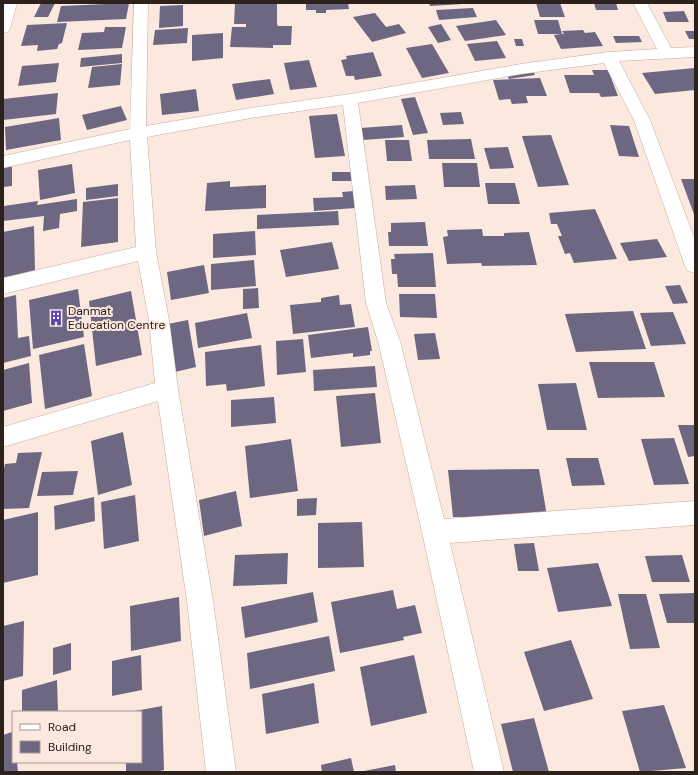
<svg xmlns="http://www.w3.org/2000/svg" width="698" height="775" font-family="'DM Sans',sans-serif">
<style>
.building{fill:#6e6781}
.lines{fill:none;stroke-linecap:round;stroke-linejoin:round}
.minor-casing{stroke:#c8ab9b;stroke-width:1}
.minor{fill:#fff;fill-rule:evenodd}
.labels{text-anchor:middle;dominant-baseline:central;stroke-width:4;stroke-linejoin:round;paint-order:stroke}
.poi-label{font-size:12px;fill:#2c211b;stroke:#fbe8de;text-anchor:start}
</style>
<rect width="100%" height="100%" fill="#fbe8de"/>
<!-- building -->
<path class="building" d="M41,3H55L48,17H34Z
M129,3L126,19L57,22L61,6Z
M277,3V24L278,26H292L291,45H273V48L230,47L232,27H246V24H234L235,4Z
M306,3H348L349,9L326,10V13H316V10H306Z
M429,3H463V4L430,6Z
M536,3H560L565,17H540Z
M594,3H616L618,10H596Z
M183,5V26L159,28L160,6Z
M473,8L477,17L439,20L436,10Z
M684,11L689,22H667L663,12Z
M375,13L386,27L399,24L406,33L372,42L353,17Z
M496,20L506,35L465,41L456,26Z
M534,20H558L562,34H564L562,31L583,30L585,33L595,32L603,46L561,49L554,35L561,34H538Z
M67,23L62,43L59,44L57,49L37,51L38,45L21,46L27,25Z
M441,24L451,40L438,43L428,27Z
M105,27H126L122,48L78,50L82,33L104,32Z
M188,28L187,43L153,45L155,30Z
M685,31H695V39H689Z
M223,33V58L192,61V35Z
M613,36H639L642,42L616,43Z
M514,39H522L524,46H516Z
M497,41L506,58L475,61L467,44Z
M432,44L449,73L422,78L406,48Z
M373,52L382,76L355,80L354,76H346L341,60L347,59L346,56Z
M122,54V63L80,67L81,58Z
M309,60L317,87L290,90L284,63Z
M59,63L56,82L18,86L22,66Z
M122,64L120,85L88,88L92,67Z
M695,68V90L655,94L642,73Z
M532,69L535,75L509,79L506,73Z
M592,70H608L618,96L601,97L599,93H570L564,75H594Z
M540,78L547,96H526L528,103L512,104L510,99L499,100L493,80Z
M270,79L274,94L236,100L232,84Z
M196,89L199,111L162,115L160,94Z
M58,93L56,114L3,120V99Z
M415,97L428,133L413,135L401,99Z
M121,106L127,120L87,130L82,115Z
M461,112L464,124L443,125L440,113Z
M337,114L345,156L315,158L309,116Z
M59,118L61,140L6,150L5,127Z
M402,125L404,137L363,140L361,128Z
M610,125L629,126L639,157L619,156Z
M551,135L569,185L538,187L522,136Z
M471,139L475,159H429L427,140Z
M385,140H409L412,161H387Z
M508,147L514,168L490,169L484,148Z
M442,163H477L480,187H444Z
M72,164L75,193L40,200L38,170Z
M12,165V186L3,187V167Z
M332,172H352V181H332Z
M681,179H695V217Z
M230,181V187L266,185V208L205,211L207,183Z
M485,183H515L520,204H488Z
M118,184V196L86,200V188Z
M415,185L417,199L386,200L385,186Z
M354,191L355,208L314,211L313,198L343,197L342,192Z
M118,198V242L81,247L83,202Z
M77,199V211L60,214L59,228L43,231L44,216L3,221L4,206L38,201L37,205Z
M595,209L617,259L574,263L570,253L565,254L558,236H562L557,224H551L549,213Z
M338,211L339,225L257,229V215Z
M425,222L428,246H389L388,232H391V223Z
M34,226L35,272L3,278V232Z
M482,229L483,236H504V233L529,232L537,265L482,266L481,263L447,264L443,237L448,236L447,230Z
M255,231L256,255L213,258V234Z
M657,239L667,257L629,261L620,243Z
M332,242L339,269L286,277L280,250Z
M433,253L436,287H398L397,274H392L391,259H395L394,254Z
M254,260L256,286L211,290V264Z
M204,265L209,293L171,300L167,272Z
M680,285L688,303L673,304L665,286Z
M258,288L259,308L243,309V289Z
M78,289L84,337L33,349L29,300Z
M131,291L142,355L96,366L89,301Z
M399,294H435L437,318L400,317Z
M16,295L18,338L29,336L31,356L3,363V298Z
M339,295L340,305L351,304L355,327L293,334L290,305L321,302V298Z
M633,311L646,349L576,352L565,314Z
M673,312L686,344L651,346L640,313Z
M247,313L252,338L198,348L195,323Z
M188,320L196,367L175,372L168,324Z
M368,327L372,351H370V355L353,357V353L311,358L308,335Z
M435,333L440,359L418,360L414,334Z
M303,339L306,372L277,375L276,341Z
M84,344L92,396L45,409L39,355Z
M261,345L265,386L227,391L226,384L206,386L205,352Z
M589,362H654L665,397L598,398Z
M29,363L32,403L3,411V370Z
M375,366L377,387L314,391L313,370Z
M576,383L587,430H547L538,384Z
M375,393L381,443L341,447L336,396Z
M274,397L276,423L231,427V400Z
M678,425H695V456L688,457Z
M123,432L132,485L98,495L91,441Z
M674,438L689,484L654,485L641,439Z
M291,439L298,491L250,498L245,446Z
M42,452L29,508L3,509V473L5,464L16,463L18,453Z
M566,458H598L605,485L572,486Z
M539,469L547,516L453,517L448,470Z
M78,471L73,495L37,496L42,472Z
M236,491L242,526L204,536L199,500Z
M135,495L139,541L104,549L101,502Z
M94,497L95,521L55,530L54,506Z
M317,498L316,515L297,516V499Z
M38,512V575L3,583V520Z
M362,522L364,567L318,568V523Z
M534,543L539,571H518L514,544Z
M288,553L287,584L233,586L235,555Z
M682,555L690,582H652L645,556Z
M598,563L612,606L558,612L547,568Z
M393,590L397,609L415,605L422,633L403,637L404,640L340,653L331,602Z
M313,592L318,622L245,638L241,607Z
M695,593V623H667L659,594Z
M618,594H646L660,648L630,649Z
M179,597L181,641L131,651L130,606Z
M24,621L23,676L3,681V626Z
M329,636L335,671L250,689L247,653Z
M571,640L593,699L544,711L524,652Z
M71,643V670L53,675V648Z
M141,655L142,690L112,696V661Z
M414,655L427,713L371,726L360,667Z
M57,680L58,712H22V690Z
M314,683L319,723L266,734L262,694Z
M664,705L686,768L640,772L622,711Z
M162,706L164,770L155,772H126V762H141V712L135,711Z
M534,718L549,772H513L501,724Z
M12,732L13,762H17L18,772H3V735Z
M351,758L354,772H322L321,765Z
M395,765L396,772H364V771Z"/>
<g class="lines">
<defs>
<path id="minor" d="M3,3H17L10,29L8,32L3,33Z
M134,3H148L146,126L251,108L350,94L521,64L609,52L657,49L633,3H647L671,48L695,47V57L619,61L650,120L695,240V273L688,271L685,266L634,120L604,63L521,74L358,103L386,303L400,341L444,519L695,501V525L450,543L504,772H474L422,532L378,341L366,303L343,105L251,118L147,137L156,252L169,320L178,389L213,601L236,772H206L187,601L158,401L3,447V427L155,383L149,320L138,261L3,294V278L136,247L130,140L3,168V156L130,129Z"/>
</defs>
<!-- minor casing -->
<use href="#minor" class="minor-casing"/>
<!-- minor -->
<use href="#minor" class="minor"/>
</g>
<!-- icons -->
<defs>
<symbol id="building-bare" viewBox="-9 -9 18 18"><path d="M-4-6H4V6H1V3H-1V6H-4ZM-2.5-4.3h1.7v1.8h-1.7ZM.8-4.3h1.7v1.8H.8ZM-2.5-1h1.7V.8h-1.7ZM.8-1h1.7V.8H.8Z" fill="#5843bb" stroke="#fbe8de" stroke-width="2.5" paint-order="stroke"/></symbol>
</defs>
<g fill-rule="evenodd">
<use href="#building-bare" x="45" y="307" width="22" height="22"/>
</g>
<g class="labels">
<!-- poi labels -->
<g class="poi-label">
<text x="68" y="311">Danmat<tspan x="68" dy="14">Education Centre</tspan></text>
</g>
</g>
<!-- border -->
<rect width="698" height="775" fill="none" stroke="#2c211b" stroke-width="8"/>
<!-- legend -->
<rect x="12" y="711" width="130" height="52" fill="#fbe8de" stroke="#a89890"/>
<rect x="20" y="724" width="20" height="6" fill="#ffffff" stroke="#a89890"/>
<text x="48" y="731" font-size="12" fill="#2c211b">Road</text>
<rect x="20" y="741" width="20" height="12" fill="#6e6781" stroke="#a89890"/>
<text x="48" y="751" font-size="12" fill="#2c211b">Building</text>
</svg>
